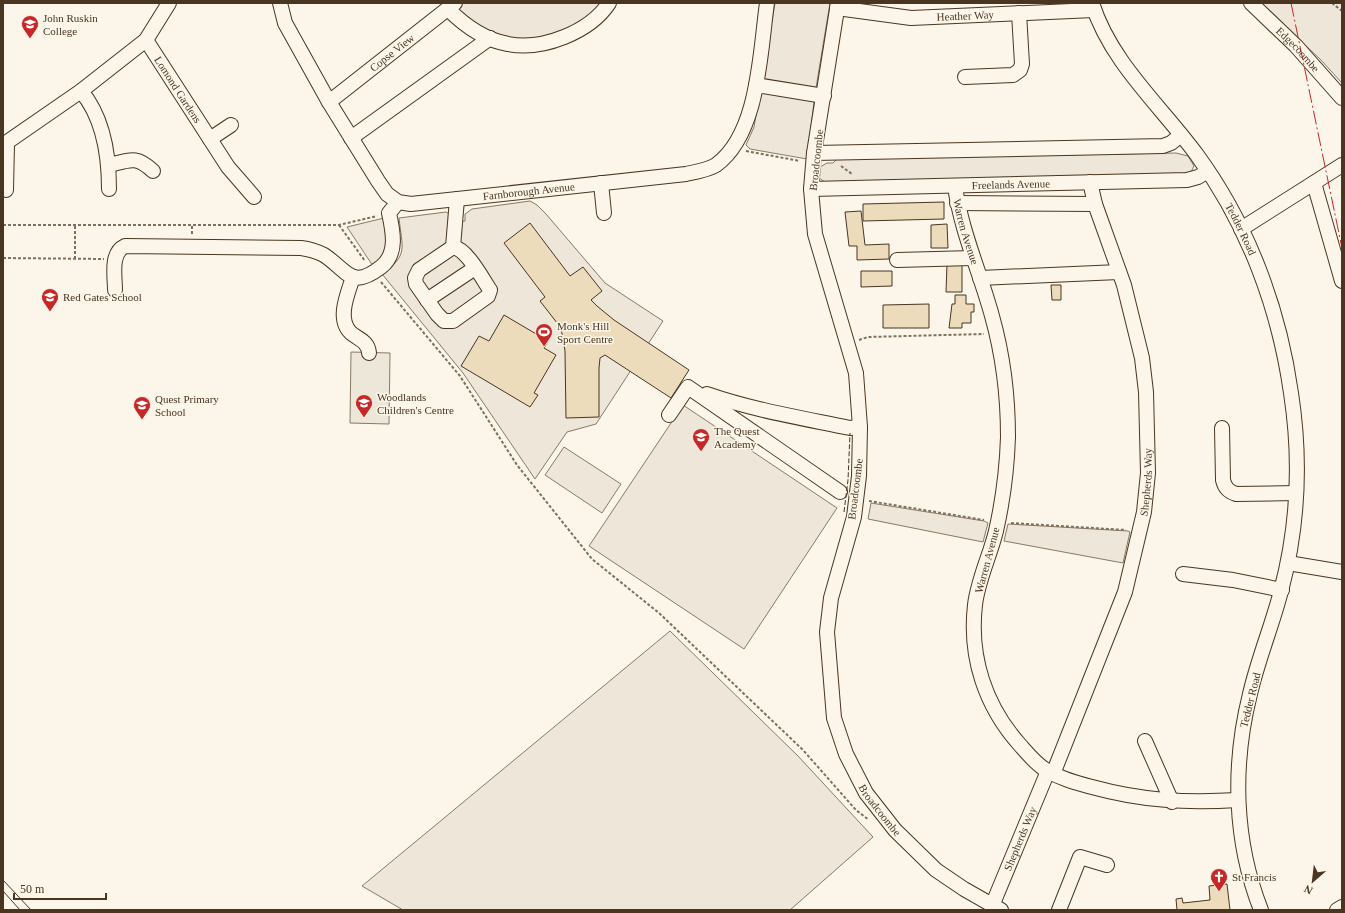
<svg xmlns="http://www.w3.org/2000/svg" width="1345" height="913" font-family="Georgia,serif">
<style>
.green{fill:#ede6d9;stroke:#887966}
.parking{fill:#ede7d9;stroke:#887966}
.building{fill:#ecdcbc;stroke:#4a3520}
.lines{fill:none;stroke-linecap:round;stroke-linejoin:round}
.minor-casing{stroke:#4a3520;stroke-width:16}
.path{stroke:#7f6f5c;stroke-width:2;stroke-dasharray:3 2;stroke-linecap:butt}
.minor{stroke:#fbf6e9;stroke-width:14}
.tram{stroke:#4a3520;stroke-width:1}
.fence{stroke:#4a3520;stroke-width:1;stroke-dasharray:5 2;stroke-linecap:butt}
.power{stroke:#c62828;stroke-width:1;stroke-dasharray:14 3 2 3;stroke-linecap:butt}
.labels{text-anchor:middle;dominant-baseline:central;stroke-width:3;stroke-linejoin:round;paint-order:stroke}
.street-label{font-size:11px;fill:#4a3520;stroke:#fbf6e9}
.poi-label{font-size:11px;fill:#4a3520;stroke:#fbf6e9;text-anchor:start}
</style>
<rect width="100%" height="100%" fill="#fbf6e9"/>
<!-- green -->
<path class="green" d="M456,3H609L570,36L509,45L459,19Z
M775,3H830L815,94L807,159L750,149L746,145L754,127Z
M1260,3H1342V83L1320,59Z
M1176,153L1188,156L1194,166L1190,174L828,184L819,178L820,167L827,163H833L837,159Z
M530,201L537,205L546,214L605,283L663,321L596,424L567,432L535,479L463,373L382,274C409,255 402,248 399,218L446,212L452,216V222L465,221V214L472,209Z
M384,218L387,251L373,266L347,227Z
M683,405L837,508L744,649L589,546Z
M564,447L621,484L602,513L545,475Z
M871,503L984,521L988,523L983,542L868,519Z
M1008,524L1128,531L1130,532L1123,563L1004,541Z
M670,631L798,756L873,837L790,910H403L362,886Z"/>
<!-- parking -->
<path class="parking" d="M351,352L390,353L389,424L350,423Z"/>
<!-- building -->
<path class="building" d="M944,202V219L863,221V204Z
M861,211L865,245L889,244V259L857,260V246H849L845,212Z
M530,223L570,276L583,267L602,291L591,300L597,306L614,320L689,370L671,398L605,355L600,358L599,368V417L566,418L565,351L561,328L540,301L545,297L504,243Z
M947,224L948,248H931V225Z
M947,264L962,265V292H946Z
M861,271H892V286L861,287Z
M1051,285H1061V300H1052Z
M955,295H966V304H974V312H971V323H962V328H949L952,304H955Z
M929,304V328H883V305Z
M504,315L548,341L544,348L556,355L534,393L538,395L530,407L461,366L479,336L489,341Z
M1227,884L1230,910H1177L1176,899L1182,898L1183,903L1210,900L1209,886Z"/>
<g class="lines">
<defs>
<g id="minor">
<path id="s1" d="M280,3L285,23L329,102L378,181L387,194L398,202L411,204L686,174C695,172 708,170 716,165C759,134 760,52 767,3"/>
<path id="s2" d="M838,3L814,153L811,189L815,234L856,373L860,427L859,476L854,517L831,598L827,632L834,718L846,754L866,793L895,830L936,870L964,889L1001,910"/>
<path id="s3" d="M1092,3C1111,63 1161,106 1197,155C1248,225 1279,308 1291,393C1301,458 1298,527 1281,591C1272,626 1258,659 1250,694C1232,766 1234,841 1261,910"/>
<path id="s4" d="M1251,3L1296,46L1342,98"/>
<path id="s5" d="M837,8L911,18L1094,10"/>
<path d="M448,9C464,25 485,40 508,44C542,51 590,32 609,3"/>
<path id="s6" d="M146,40L228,167L254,197"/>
<path d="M965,77L1013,75L1020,70L1022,64L1019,13"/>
<path d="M756,85L824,96"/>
<path d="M81,91C103,117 109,155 109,189"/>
<path id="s7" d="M329,102L455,3"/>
<path d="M351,138L490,38"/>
<path d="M210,139L231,125"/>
<path d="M3,145L81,91L146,40L169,3"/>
<path d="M814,153L1163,146L1171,143L1181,135"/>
<path d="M109,165C130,160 136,155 153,171"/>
<path d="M601,183L604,213"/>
<path d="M1314,183L1342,281"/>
<path id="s8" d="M955,186C961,231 980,272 992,316C1003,355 1008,397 1008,437C1007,468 1003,500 996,531C990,556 978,579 975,605C969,657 985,706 1020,745C1028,754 1036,764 1046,770C1061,779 1077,783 1092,787C1143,801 1186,803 1238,800"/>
<path id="s9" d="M811,189L1187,180L1198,177L1208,171"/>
<path d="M6,190L7,143"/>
<path d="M957,203L1095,204"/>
<path d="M1241,229L1342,165"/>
<path d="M453,247C467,249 482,278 490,290L488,296L453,321H444L437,314L416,284L415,278L419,270Z"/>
<path d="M453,247L457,199"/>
<path d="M897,260L973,258"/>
<path d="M353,277C348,293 336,319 351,333C358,339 368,341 369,353"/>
<path d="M980,278L1119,272"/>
<path d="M115,290C115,276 110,253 125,246L301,248C309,249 316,251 324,255C348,271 351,290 381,267C398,254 393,231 389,213L398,202"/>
<path d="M427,300L475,268"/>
<path d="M707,394C753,410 802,418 850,428L860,427"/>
<path d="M669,415L688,387L840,492"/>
<path d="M1222,428L1223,480C1225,488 1228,491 1236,494L1296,493"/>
<path d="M1288,563L1342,572"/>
<path d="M1183,574L1233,580L1282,590"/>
<path d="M1145,741L1172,802"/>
<path id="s10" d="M1053,774L1125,592L1144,512L1148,473L1146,392L1142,358L1124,285L1095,204L1090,182"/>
<path id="s11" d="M992,906L1048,771"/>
<path d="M1059,910L1080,857L1107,865"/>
<path d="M1337,910L1342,907"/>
</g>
</defs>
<!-- minor casing -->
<use href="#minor" class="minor-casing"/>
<!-- path -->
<path class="path" d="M1332,3L1342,11
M746,151L800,161
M841,166L852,174
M3,225H339L377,216
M339,225L365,261
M192,234V225
M3,258L104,259
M75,259V225
M381,282L460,376L517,465L592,559L659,613L803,750L856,810L869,820
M859,340L868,337L984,334
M869,501L984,520
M1011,523L1126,530"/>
<!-- minor -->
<use href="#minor" class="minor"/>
<!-- tram -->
<path class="tram" d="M3,880L31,910
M3,891L20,910"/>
<!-- fence -->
<path class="fence" d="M844,512L848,480L850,433"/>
<!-- power -->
<path class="power" d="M1291,3L1342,248"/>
</g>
<!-- icons -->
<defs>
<symbol id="university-pin" viewBox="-11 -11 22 30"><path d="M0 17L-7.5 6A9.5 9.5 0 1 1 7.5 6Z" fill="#c62828" stroke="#fbf6e9"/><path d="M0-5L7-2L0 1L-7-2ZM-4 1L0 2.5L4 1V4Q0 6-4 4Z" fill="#fff"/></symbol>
<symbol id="school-pin" viewBox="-11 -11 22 30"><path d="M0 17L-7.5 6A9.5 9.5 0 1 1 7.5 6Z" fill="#c62828" stroke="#fbf6e9"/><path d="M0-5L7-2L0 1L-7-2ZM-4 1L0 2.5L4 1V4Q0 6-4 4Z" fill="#fff"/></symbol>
<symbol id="stadium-pin" viewBox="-11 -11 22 30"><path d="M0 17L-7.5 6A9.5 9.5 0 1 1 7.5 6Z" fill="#c62828" stroke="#fbf6e9"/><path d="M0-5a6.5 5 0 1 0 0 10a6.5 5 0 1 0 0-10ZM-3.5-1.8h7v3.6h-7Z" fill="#fff"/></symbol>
<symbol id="church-pin" viewBox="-11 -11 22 30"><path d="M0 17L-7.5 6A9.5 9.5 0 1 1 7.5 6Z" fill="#c62828" stroke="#fbf6e9"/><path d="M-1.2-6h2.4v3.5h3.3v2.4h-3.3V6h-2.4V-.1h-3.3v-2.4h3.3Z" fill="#fff"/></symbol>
</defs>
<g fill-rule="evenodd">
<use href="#university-pin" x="20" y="14" width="20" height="27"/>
<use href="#school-pin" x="40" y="287" width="20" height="27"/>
<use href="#stadium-pin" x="534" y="322" width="20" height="27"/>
<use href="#school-pin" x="354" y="393" width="20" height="27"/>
<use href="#school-pin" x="132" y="395" width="20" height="27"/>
<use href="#school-pin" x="691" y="427" width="20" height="27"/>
<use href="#church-pin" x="1209" y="867" width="20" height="27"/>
</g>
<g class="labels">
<!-- street labels -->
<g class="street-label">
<text stroke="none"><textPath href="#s5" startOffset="129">Heather Way</textPath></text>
<text stroke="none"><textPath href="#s4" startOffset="66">Edgecoombe</textPath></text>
<text stroke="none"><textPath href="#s7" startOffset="80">Copse View</textPath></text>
<text stroke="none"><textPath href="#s6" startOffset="59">Lomond Gardens</textPath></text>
<text transform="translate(816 160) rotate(-84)">Broadcoombe</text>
<text stroke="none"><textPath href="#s9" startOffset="200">Freelands Avenue</textPath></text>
<text stroke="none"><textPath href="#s1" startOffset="365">Farnborough Avenue</textPath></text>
<text stroke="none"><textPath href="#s3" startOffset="272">Tedder Road</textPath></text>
<text stroke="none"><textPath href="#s8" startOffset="47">Warren Avenue</textPath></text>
<text stroke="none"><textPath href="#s10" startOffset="308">Shepherds Way</textPath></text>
<text transform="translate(855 489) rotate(-83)">Broadcoombe</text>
<text transform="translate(987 560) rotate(-75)">Warren Avenue</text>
<text transform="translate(1250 700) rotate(-76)">Tedder Road</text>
<text stroke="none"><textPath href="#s2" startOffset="831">Broadcoombe</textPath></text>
<text stroke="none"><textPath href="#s11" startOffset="73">Shepherds Way</textPath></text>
</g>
<!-- poi labels -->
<g class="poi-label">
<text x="43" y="18">John Ruskin<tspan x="43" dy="13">College</tspan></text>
<text x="63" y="297">Red Gates School</text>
<text x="557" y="326">Monk's Hill<tspan x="557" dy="13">Sport Centre</tspan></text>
<text x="377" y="397">Woodlands<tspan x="377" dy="13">Children's Centre</tspan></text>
<text x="155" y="399">Quest Primary<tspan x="155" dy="13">School</tspan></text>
<text x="714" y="431">The Quest<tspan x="714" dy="13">Academy</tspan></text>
<text x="1232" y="877">St Francis</text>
</g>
</g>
<!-- border -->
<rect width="1345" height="913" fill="none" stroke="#4a3520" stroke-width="8"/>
<!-- north arrow -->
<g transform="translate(1313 881) rotate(208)" stroke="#fbf6e9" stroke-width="3" paint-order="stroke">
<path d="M0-3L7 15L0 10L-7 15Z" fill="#4a3520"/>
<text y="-6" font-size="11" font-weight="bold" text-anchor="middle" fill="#4a3520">N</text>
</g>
<!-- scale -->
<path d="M14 893v6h92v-6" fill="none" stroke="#4a3520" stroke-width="2"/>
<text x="20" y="893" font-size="12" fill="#4a3520" stroke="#fbf6e9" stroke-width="3" paint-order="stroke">50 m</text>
</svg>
